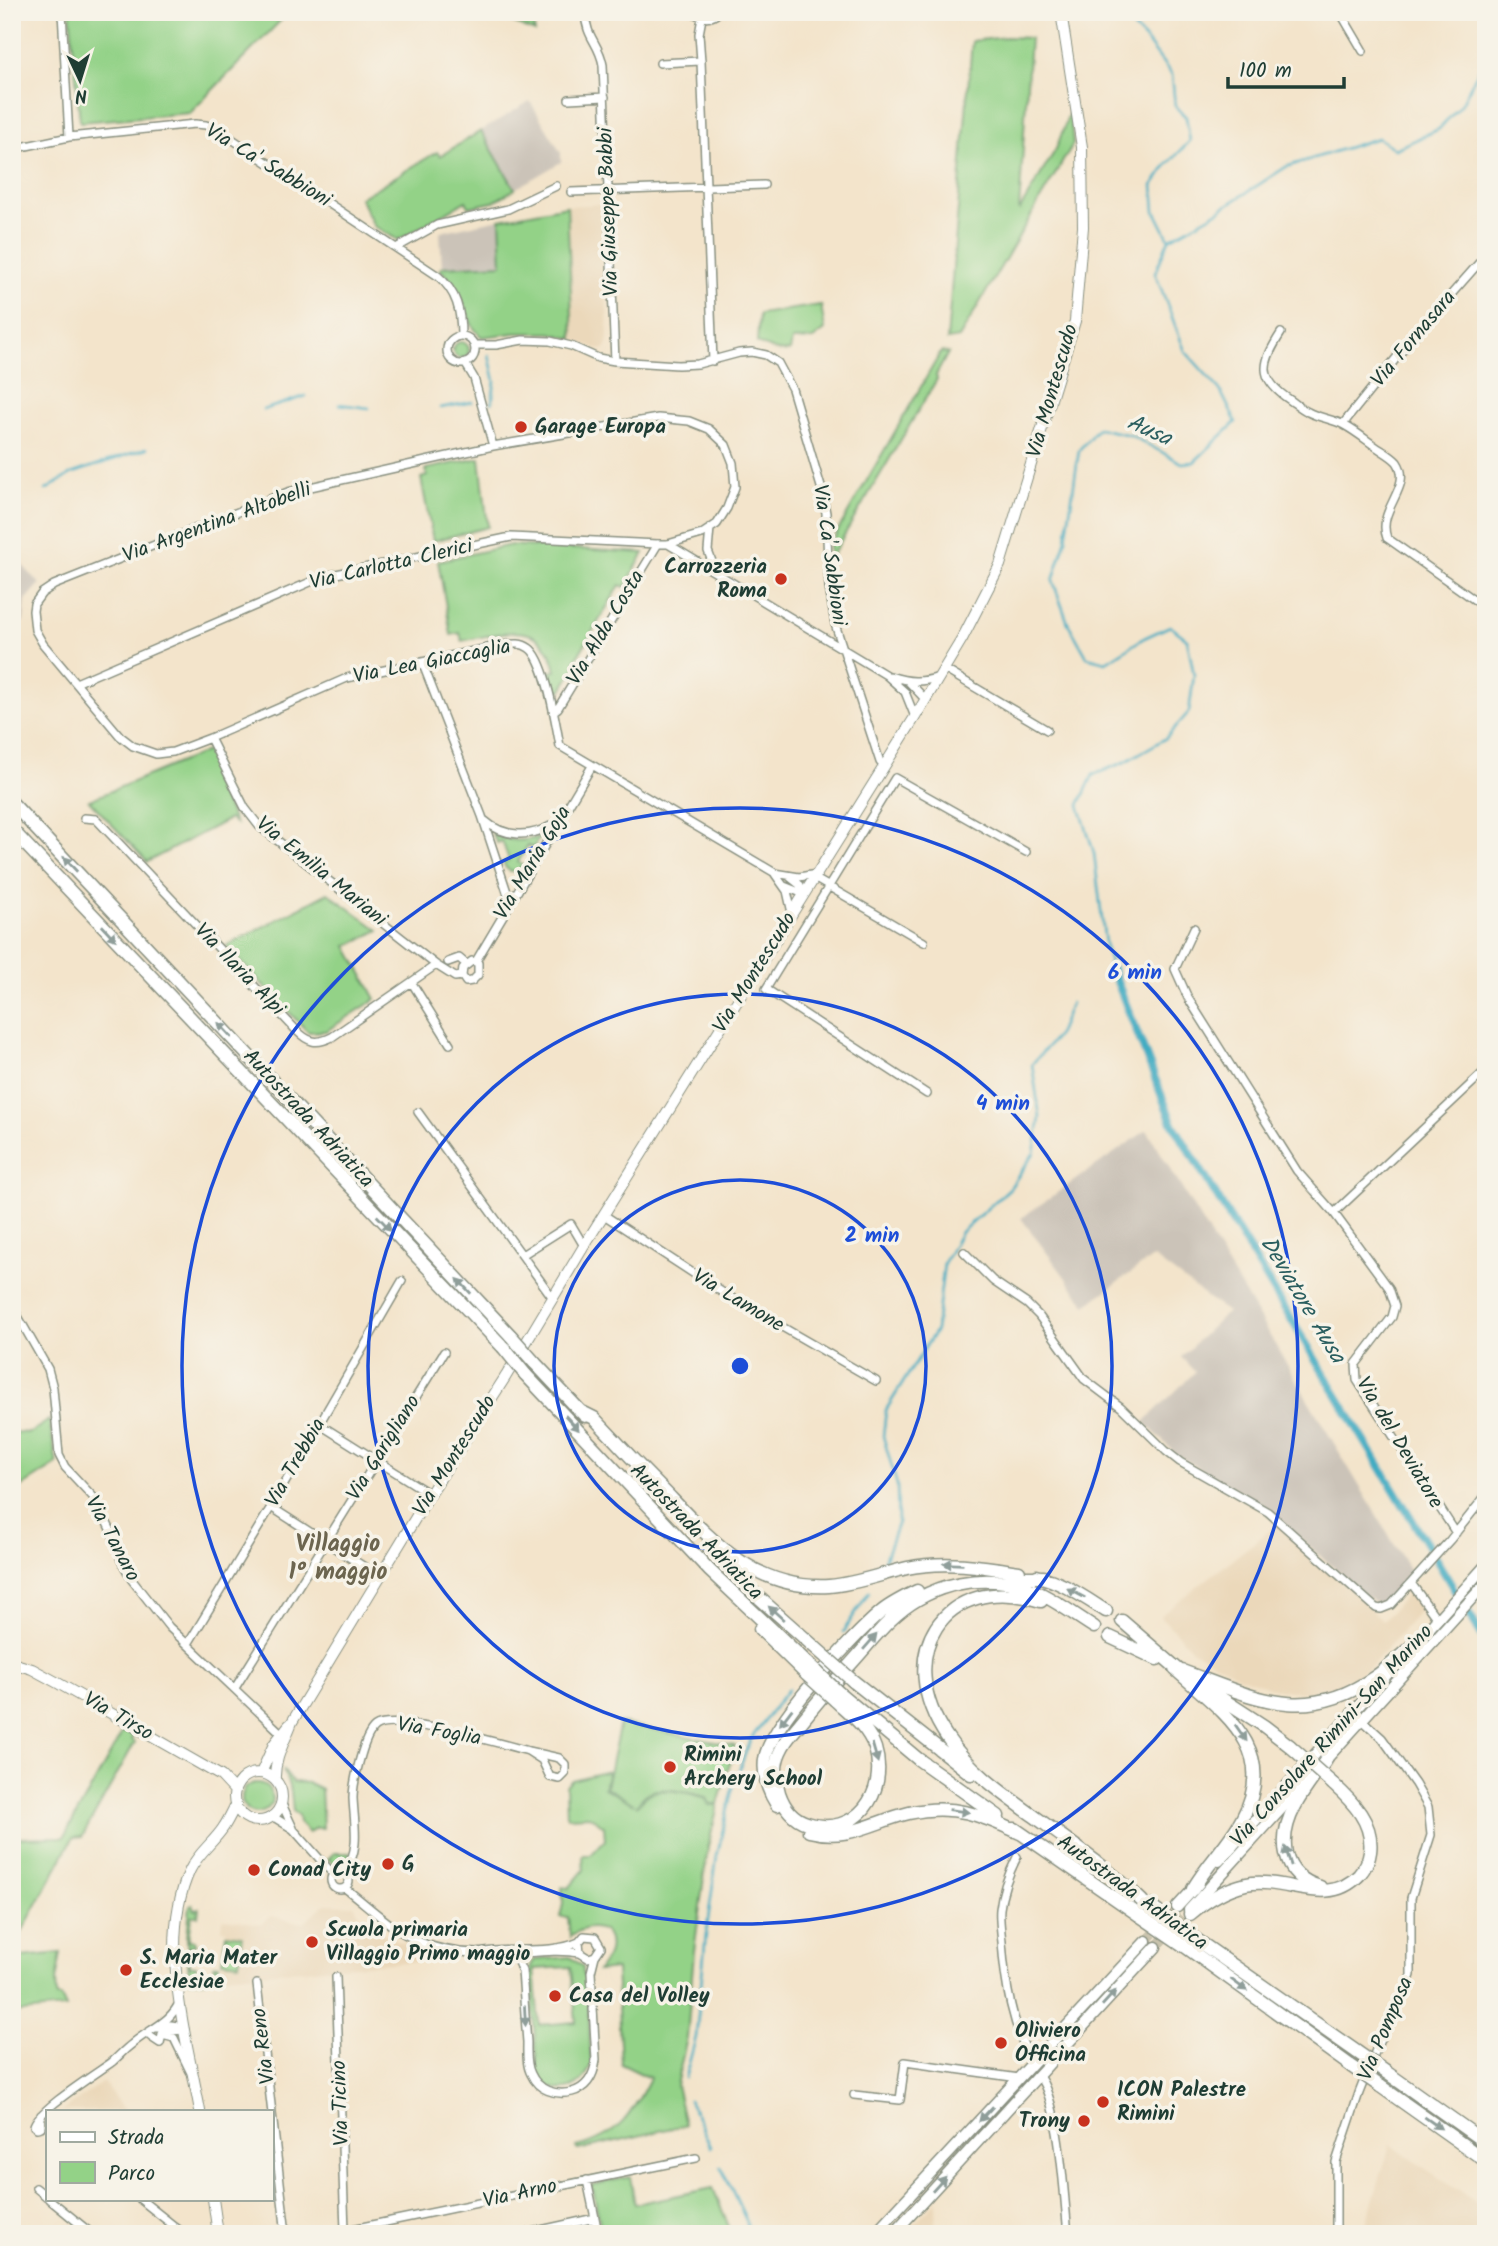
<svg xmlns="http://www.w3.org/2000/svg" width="1498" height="2246" font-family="Kalam,sans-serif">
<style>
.built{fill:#ebd8ba}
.industrial{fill:#cbc3b8}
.green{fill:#93d287;stroke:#59885e;stroke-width:2;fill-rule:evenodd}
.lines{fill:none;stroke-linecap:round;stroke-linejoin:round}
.stream{stroke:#43acc2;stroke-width:2.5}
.canal{stroke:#43acc2;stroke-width:8}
.primary-tunnel{stroke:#c9c3ad;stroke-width:10;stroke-dasharray:10 5;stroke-linecap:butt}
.street-casing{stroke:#899080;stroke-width:10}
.secondary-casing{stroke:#899080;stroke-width:12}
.primary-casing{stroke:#899080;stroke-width:13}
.highway-casing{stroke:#899080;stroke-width:15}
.street{stroke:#fff;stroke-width:7}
.secondary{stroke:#fff;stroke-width:10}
.primary{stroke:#fff;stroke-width:10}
.highway{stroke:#fff;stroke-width:12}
.highway-bridge-casing{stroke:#899080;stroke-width:15;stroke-linecap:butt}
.highway-bridge{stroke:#fff;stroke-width:12}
.oneway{fill:#8f9e9a}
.ring{fill:none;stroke:#1d4ed8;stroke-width:3.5}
.poi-dot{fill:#c8321e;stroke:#f7f3e8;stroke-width:2.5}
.labels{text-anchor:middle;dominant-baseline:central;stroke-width:7;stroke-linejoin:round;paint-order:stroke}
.street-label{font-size:21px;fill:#1f3d34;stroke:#f7f3e8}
.poi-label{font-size:21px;font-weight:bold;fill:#1f3d34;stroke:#f7f3e8;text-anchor:start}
.water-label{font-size:23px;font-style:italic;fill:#2a5e5f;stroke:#f7f3e8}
.quarter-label{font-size:24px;font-weight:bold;fill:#6c654f;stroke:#f7f3e8}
.centre{fill:#1d4ed8;stroke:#f7f3e8;stroke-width:3.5}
.ring-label{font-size:21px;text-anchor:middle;font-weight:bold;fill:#1d4ed8;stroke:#f7f3e8;stroke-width:7;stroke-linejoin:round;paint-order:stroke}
</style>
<rect width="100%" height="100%" fill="#f7f3e8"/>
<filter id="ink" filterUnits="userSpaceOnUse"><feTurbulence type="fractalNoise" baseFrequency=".0143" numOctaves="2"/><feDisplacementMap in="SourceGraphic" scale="14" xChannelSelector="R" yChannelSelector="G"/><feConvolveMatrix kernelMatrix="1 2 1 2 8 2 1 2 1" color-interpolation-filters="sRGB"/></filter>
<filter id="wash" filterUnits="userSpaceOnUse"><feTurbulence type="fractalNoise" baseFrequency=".00686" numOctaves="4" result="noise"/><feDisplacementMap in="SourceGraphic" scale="28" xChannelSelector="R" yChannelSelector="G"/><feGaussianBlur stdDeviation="1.57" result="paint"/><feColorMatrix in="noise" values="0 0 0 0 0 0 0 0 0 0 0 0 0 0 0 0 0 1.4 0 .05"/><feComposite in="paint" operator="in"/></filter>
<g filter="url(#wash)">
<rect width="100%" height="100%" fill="#f3e4cb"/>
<!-- built -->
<path class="built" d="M603,204L608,337L606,348L601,350L573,339L567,206Z
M1278,1524L1383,1621L1409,1592L1421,1609L1370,1668L1339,1684L1321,1690L1302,1693L1272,1688L1238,1676L1193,1650L1160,1616Z
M325,1904L354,1905L364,1922L379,1933L423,1952L448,1959L223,1976L222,1961L226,1930L222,1929L223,1919L262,1924L271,1916L303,1923Z
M103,2082L125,2111H63Z
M1390,2145L1486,2209V2234H1363Z
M937,2200L934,2234H904Z"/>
<!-- industrial -->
<path class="industrial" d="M530,101L561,153V162L515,189L481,131Z
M500,219L502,264L442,267L440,232Z
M12,554L40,584L26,600L24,621L12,631Z
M1147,1130L1412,1574L1384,1603L1378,1604L1373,1602L1262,1504L1177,1455L1144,1422L1195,1372L1181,1357L1227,1312L1153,1257L1086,1305L1021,1218Z"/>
<!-- green -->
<path class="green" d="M70,12H289L190,113L80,122Z
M487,12H531L535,32Z
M1006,37L1030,38L1019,211L1056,149L1070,111L1073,144L959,338L947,340L972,41Z
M481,131L515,189L493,202L469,207L466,201L398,240L374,226L360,198L437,152L440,156Z
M567,206L573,339L551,333H515L482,337C462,321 469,291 440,270L442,267L502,264L500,219Z
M821,305L825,330L813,339L792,340L790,351C776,353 769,348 757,343L759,314Z
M453 350a8 8 0 1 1 16 0a8 8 0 1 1-16 0Z
M941,352L948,353L936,375L937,379L830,559L829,546Z
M480,458L488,527L433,541L421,478L427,476L426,469Z
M511,545L644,553L625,587L620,585L575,661L578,663L561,691H554L548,672L556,671C544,616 503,633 462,641L460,633L451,635L438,561Z
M207,751L212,760V777L235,823L229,819L147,862L89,800Z
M492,833C509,842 522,842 540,837L533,848L528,845L518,862L523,866L516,871H510L506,868L503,862L509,860L502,841L497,843Z
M328,893L379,930L347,946L376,999L326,1031L308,1032L226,946Z
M49,1420L57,1464L12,1493V1432L30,1433Z
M620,1723L735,1746L718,1804H710L707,1798C695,1792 660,1786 648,1793C643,1796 639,1801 636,1806C640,1803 646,1794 653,1792C667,1788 693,1793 706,1799L709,1805H718L708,1847L694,1951L687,2038L676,2085L685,2125L578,2150L577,2147C619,2136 631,2116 650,2078L621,2064L616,1969L598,1971C601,1964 608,1959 609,1951C614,1924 585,1923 570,1937L568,1917H560L563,1904L562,1887L569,1888L584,1870L583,1855H591L605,1840L604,1826L589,1816L567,1817L566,1786L572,1780L608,1771L604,1788L634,1804L606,1787Z
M123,1731L132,1736V1740L135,1742L82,1837L73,1838L12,1950V1838L64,1837Z
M283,1769L293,1782L309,1783L321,1789L323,1828H315L309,1833L299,1823L298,1815L293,1812L291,1791Z
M242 1798a15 15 0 1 1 30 0a15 15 0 1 1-30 0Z
M334,1853H350L347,1862L335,1865L328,1859Z
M193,1905L195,1910L199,1908L198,1916H192L189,1940L195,1941V1945L189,1946L190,1966H196V1974L205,1979L213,1976L215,1970L213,1965L219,1964C218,1982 203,1980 189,1981L187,1937L190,1906Z
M226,1934L243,1936L239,1963L222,1961Z
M61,1953L56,1981L57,1997H61L66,2008L12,2013V1958Z
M570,1957L583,1967V1976H587L591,2063C583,2096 546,2099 533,2067H537L530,1968L534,1960ZM571,1967L576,2022L539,2025L534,1969Z
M630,2177L635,2204L713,2188L732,2234H602L592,2185Z"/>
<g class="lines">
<!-- stream -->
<path class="stream" d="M1118,12L1145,39L1172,75L1175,106L1186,117L1190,141L1167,165L1153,185L1155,211L1168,237
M489,355L495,381L492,403
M339,404L369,408
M440,408L472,402
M263,410L306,396
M46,490L71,474L147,448
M1111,966L1105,944L1094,853L1079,805L1093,775L1125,762L1166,738L1189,712L1194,675L1187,639L1170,626L1144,638L1106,662L1087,657L1068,623L1053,581L1066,539L1079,450L1098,428L1130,435L1182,463L1194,462L1236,422L1220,390L1185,351L1155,273L1169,239L1212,215L1286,167L1378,138L1395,149L1439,129L1461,105L1486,56
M884,1561L898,1522L897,1485L883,1436L886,1410L936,1330L944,1263L961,1232L1010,1188L1034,1153L1040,1117L1032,1064L1058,1035L1071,1003
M843,1632L869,1592
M685,2078L696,2037L706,1934L717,1856L732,1790L750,1740L788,1689
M689,2100L711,2147
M721,2167L747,2222L748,2234"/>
<!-- canal -->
<path class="canal" d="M1111,966L1172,1122L1486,1642"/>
</g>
</g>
<g filter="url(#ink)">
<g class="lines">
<!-- primary-tunnel -->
<path class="primary-tunnel" d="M1146,1941L1177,1907
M1156,1947L1187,1912"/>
<defs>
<path id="street" d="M62,12L69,137
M585,12C586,39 599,42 603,65L615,361
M693,12C701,19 711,20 719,12
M1340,12L1363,51
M701,61L699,34L702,18
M660,63L701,61L713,361
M569,99L605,97
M12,149L69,137L195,124L206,125L229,137L438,276C457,292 461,311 461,336
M571,192L764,185
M396,248L437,225L508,209L556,186
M1281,333C1262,363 1257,378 1290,400C1296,404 1302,409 1308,412C1319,418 1333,419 1344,425C1355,431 1365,439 1375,446C1382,451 1392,456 1397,462C1414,487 1376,509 1387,538L1486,608
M447 350a14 14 0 1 1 28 0a14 14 0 1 1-28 0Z
M474,345H496L523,340L550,341L571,346L598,358L615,361L678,365L698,364L739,353L752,352L766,355L778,363L792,389L821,487L826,513L829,587L835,624L880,762L884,766
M465,363L474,378L493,446
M1343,424L1410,341L1486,255
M710,528L708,551L716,572
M668,544L886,675L905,692L915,717
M422,662L482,816L510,901
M944,669L1047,730
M890,676C909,682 921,683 939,677
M909,682L926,700
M76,683L322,577L511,537L658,544H668L702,534L717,524L727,508L735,487L733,463L726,445L709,429L689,421L658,418L493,446L288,492L54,585L42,593L34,604L33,611L35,630L43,644L120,736L133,746L156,754L173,752L210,738L347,678L502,645C512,644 521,642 529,648C546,659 556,725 560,746L775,873L799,877L817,874
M554,711L558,708L658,544
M210,738L245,808L259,826L436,965L455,977L462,976
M84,818L96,819L296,1030C308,1042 316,1045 332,1037L436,965
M484,820C504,838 531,838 554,824
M775,874L787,891L792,913
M790,877L800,885L804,894
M814,878L924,942
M784,886L804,894
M1194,928L1175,969L1188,998L1297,1171L1334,1213L1389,1288L1395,1306L1392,1317L1356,1364L1357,1380L1456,1533
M472,961L478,963V975L472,981L466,982L462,976L463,968Z
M476,961L592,766
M448,962L459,958L466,964
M412,983L450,1044
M927,1094L766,989L895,778L1026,852
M418,1112L553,1298
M1334,1213L1486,1070
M604,1215L725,1294L876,1381
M964,1252L993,1281L1027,1304L1039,1316L1084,1379L1121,1407L1166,1451L1180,1462L1268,1512L1376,1608L1381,1609L1391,1605L1450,1540L1486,1495
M522,1255L571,1224L584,1246
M12,1306L48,1369L53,1388L59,1455L65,1467L95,1499L112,1533L121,1560L132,1580L169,1627L281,1733
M319,1424L430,1494
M271,1507L380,1577
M1411,1583L1437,1619
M188,1644L271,1507L402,1281
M235,1688L444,1352
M528,1751L559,1758L565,1764V1774L560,1779L550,1777L542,1760Z
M281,1802L293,1828
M272,1816L293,1829L333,1874
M1017,1857C1009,1873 1002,1890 1000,1909C999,1919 1001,1931 1002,1942C1005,1984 1012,2026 1033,2064
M331 1880a9 9 0 1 1 18 0a9 9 0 1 1-18 0Z
M345,1871C361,1849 354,1824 353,1798C353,1784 363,1736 375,1727C394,1713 502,1744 528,1751
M345,1888C392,1925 413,1952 478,1953
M579,1942C550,1955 509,1947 478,1953C512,1958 546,1947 580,1953
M507,1955L516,1958L522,1971C524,1995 525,2018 527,2042C527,2052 526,2065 531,2074C538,2090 555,2096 572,2092C587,2088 594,2075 596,2060L591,1972L595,1956L601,1947L595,1937L584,1936L579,1942L580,1953L588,1958L595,1956
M336,1977L345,2230
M257,1984L286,2234
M158,2028L171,2025L184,2027
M162,2034L170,2031L185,2030
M151,2037L160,2043L162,2035L174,2038L190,2071
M1038,2075C1060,2101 1064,2197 1068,2234
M854,2095L900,2100L905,2062L1019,2078
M41,2115V2127L37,2128L34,2126C36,2111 97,2073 112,2062C119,2056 125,2049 132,2044C149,2029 171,2023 180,2001
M36,2188L47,2197
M49,2199L92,2234
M140,2199L184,2234
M595,2218L598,2234
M328,2234L696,2158
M523,2234L595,2218L587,2180
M1336,2234V2162L1359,2093L1379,2042L1406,1989L1411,1975V1898L1431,1835L1428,1807L1415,1784L1382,1738L1362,1720"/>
<path id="secondary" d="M12,1663L32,1669L56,1682L221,1776L235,1791
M261,1773L274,1744L289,1725
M234 1797a24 24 0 1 1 48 0a24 24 0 1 1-48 0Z
M275,1779C274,1759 285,1741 292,1722L430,1494L506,1376L584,1246L915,717L962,639L1000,565L1075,321L1083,227L1082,147L1061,12
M200,2111C187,2038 157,1941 190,1870C198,1853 213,1843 223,1828C228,1821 232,1812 236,1804
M213,2199L218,2234"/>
<path id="primary" d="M1407,1653L1486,1565
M1321,1765L1486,1583
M1219,1861L1391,1670
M1177,1907L1199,1883
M1189,1910L1303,1785
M874,2234L1146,1941
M893,2234L1156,1947"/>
<path id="highway" d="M12,803L511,1336
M12,830L503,1347
M534,1362L585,1416
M525,1374L710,1571L816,1671
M580,1411L594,1418C618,1444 643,1470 668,1495C714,1543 756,1590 829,1586C856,1584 881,1574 907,1568C944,1560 982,1566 1019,1572
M708,1546L756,1595L827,1658
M1037,1576C1061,1581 1085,1598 1106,1611
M1010,1577H1044
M1041,1601C942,1570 892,1657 947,1737C969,1770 1002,1793 1034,1816C1071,1843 1109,1869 1142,1901
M1122,1621L1180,1671
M760,1629L807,1675
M1110,1637L1157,1659
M1175,1669C1221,1711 1281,1748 1242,1819C1229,1844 1207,1864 1193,1889
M1182,1671C1254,1697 1304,1726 1375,1677C1388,1668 1400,1656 1412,1646
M853,1681L971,1774
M1204,1687L1264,1726L1290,1746
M838,1692L918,1759L998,1816
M835,1700C850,1714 868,1727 875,1748C889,1793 855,1839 807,1823C780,1815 769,1776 780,1752C784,1742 791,1734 798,1726C814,1706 829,1688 846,1669C869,1645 888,1616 918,1599C944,1584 975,1578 1005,1582C1037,1586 1067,1610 1094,1627
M777,1805C768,1791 763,1775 765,1759C770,1724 852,1637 880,1613C890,1604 905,1597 917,1591
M1015,1829L1139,1915
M809,1831C849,1841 872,1822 909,1813C954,1803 981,1815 1020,1833
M1320,1887C1280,1875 1278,1838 1295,1806C1303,1790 1316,1775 1326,1760
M1190,1914C1207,1900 1224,1889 1246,1884C1285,1876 1327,1909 1359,1875C1365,1868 1369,1861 1370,1852C1374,1823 1353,1802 1333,1784
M1191,1936L1357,2052
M1183,1945L1351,2066
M1386,2072L1486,2143
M1380,2086L1486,2161"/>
</defs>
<!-- street casing -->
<use href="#street" class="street-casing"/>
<!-- secondary casing -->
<use href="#secondary" class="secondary-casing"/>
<!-- primary casing -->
<use href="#primary" class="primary-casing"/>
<!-- highway casing -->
<use href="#highway" class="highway-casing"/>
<!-- street -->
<use href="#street" class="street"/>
<!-- secondary -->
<use href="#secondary" class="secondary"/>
<!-- primary -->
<use href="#primary" class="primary"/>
<!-- highway -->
<use href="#highway" class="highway"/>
<defs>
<path id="highway-bridge" d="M511,1336L534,1362
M503,1347L525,1374
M827,1658L853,1681
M816,1671L838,1692
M807,1675L835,1700
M1290,1746L1333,1784
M1147,1904L1191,1936
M1139,1915L1183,1945
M1357,2052L1386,2072
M1351,2066L1380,2086"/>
</defs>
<!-- highway-bridge casing -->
<use href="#highway-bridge" class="highway-bridge-casing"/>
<!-- highway-bridge -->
<use href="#highway-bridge" class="highway-bridge"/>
</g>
<!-- one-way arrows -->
<defs><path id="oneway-solid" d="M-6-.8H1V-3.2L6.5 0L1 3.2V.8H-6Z" transform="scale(1.75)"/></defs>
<g class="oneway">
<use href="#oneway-solid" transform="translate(70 864) rotate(-133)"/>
<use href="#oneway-solid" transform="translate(109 933) rotate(47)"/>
<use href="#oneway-solid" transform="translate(225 1030) rotate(-133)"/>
<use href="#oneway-solid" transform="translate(384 1223) rotate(46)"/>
<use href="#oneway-solid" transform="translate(464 1286) rotate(-133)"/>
<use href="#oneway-solid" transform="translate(572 1423) rotate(47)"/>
<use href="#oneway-solid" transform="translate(953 1564) rotate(-178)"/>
<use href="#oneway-solid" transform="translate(1076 1593) rotate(-152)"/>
<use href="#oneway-solid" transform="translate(776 1613) rotate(-138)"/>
<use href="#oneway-solid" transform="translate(870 1642) rotate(-49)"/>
<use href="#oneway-solid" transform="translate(786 1717) rotate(127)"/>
<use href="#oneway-solid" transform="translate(1241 1733) rotate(55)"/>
<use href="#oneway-solid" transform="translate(875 1753) rotate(74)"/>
<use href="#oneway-solid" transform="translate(959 1811) rotate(7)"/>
<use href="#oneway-solid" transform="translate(1288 1856) rotate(-108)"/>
<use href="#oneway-solid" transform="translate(1239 1985) rotate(36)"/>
<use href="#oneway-solid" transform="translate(1109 1998) rotate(-48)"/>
<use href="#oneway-solid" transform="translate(525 2016) rotate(87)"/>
<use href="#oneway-solid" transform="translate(986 2114) rotate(133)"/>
<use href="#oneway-solid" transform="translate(1433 2123) rotate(35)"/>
<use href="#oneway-solid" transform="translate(939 2184) rotate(-48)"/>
</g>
</g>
<!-- distance rings -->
<g class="ring">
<circle cx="740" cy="1366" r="186"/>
<circle cx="740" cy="1366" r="372"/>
<circle cx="740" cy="1366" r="558"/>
</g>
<!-- markers -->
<g class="poi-dot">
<circle cx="521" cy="427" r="7"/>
<circle cx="781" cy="579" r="7"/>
<circle cx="670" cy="1767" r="7"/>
<circle cx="388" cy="1864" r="7"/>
<circle cx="254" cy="1870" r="7"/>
<circle cx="312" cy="1942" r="7"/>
<circle cx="126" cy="1970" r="7"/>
<circle cx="555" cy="1996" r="7"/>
<circle cx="1001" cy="2043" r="7"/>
<circle cx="1103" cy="2102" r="7"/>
<circle cx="1084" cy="2121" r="7"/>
</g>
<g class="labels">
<!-- street labels -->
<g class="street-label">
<text transform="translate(268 166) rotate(31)">Via Ca' Sabbioni</text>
<text transform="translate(609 212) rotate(-92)">Via Giuseppe Babbi</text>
<text transform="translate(1414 339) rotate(-50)">Via Fornasara</text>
<text transform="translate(1053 391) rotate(-74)">Via Montescudo</text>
<text transform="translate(217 523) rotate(-20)">Via Argentina Altobelli</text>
<text transform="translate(829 555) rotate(82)">Via Ca' Sabbioni</text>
<text transform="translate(391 565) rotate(-13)">Via Carlotta Clerici</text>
<text transform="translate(606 628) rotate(-59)">Via Alda Costa</text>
<text transform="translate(432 662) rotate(-11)">Via Lea Giaccaglia</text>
<text transform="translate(533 863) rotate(-59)">Via Maria Goja</text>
<text transform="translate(321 872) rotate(39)">Via Emilia Mariani</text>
<text transform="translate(239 970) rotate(46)">Via Ilaria Alpi</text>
<text transform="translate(755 973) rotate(-58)">Via Montescudo</text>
<text transform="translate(308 1119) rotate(47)">Autostrada Adriatica</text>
<text transform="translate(738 1301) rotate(31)">Via Lamone</text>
<text transform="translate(1399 1443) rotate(59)">Via del Deviatore</text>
<text transform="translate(384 1448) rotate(-58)">Via Garigliano</text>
<text transform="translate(455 1456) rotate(-58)">Via Montescudo</text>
<text transform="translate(296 1463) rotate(-60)">Via Trebbia</text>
<text transform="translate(696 1532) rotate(46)">Autostrada Adriatica</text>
<text transform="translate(112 1539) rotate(62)">Via Tanaro</text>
<text transform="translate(118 1717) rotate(30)">Via Tirso</text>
<text transform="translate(439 1732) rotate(10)">Via Foglia</text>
<text transform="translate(1332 1736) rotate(-48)">Via Consolare Rimini-San Marino</text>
<text transform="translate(1132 1893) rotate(36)">Autostrada Adriatica</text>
<text transform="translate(1386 2029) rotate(-67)">Via Pomposa</text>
<text transform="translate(264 2046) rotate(-97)">Via Reno</text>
<text transform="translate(341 2103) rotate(-92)">Via Ticino</text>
<text transform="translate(520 2194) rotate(-12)">Via Arno</text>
</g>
<!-- poi labels -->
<g class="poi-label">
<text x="535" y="427">Garage Europa</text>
<text x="767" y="567" text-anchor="end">Carrozzeria<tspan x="767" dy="24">Roma</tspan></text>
<text x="684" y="1755">Rimini<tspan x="684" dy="24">Archery School</tspan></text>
<text x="402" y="1864">G</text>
<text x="268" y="1870">Conad City</text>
<text x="326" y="1930">Scuola primaria<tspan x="326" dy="24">Villaggio Primo maggio</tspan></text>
<text x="140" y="1958">S. Maria Mater<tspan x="140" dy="24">Ecclesiae</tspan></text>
<text x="569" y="1996">Casa del Volley</text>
<text x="1015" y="2031">Oliviero<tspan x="1015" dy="24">Officina</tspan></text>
<text x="1117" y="2090">ICON Palestre<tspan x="1117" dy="24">Rimini</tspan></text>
<text x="1070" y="2121" text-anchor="end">Trony</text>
</g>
<!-- water labels -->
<g class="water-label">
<text transform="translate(1149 431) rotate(24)">Ausa</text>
<text transform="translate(1302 1300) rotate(59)">Deviatore Ausa</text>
</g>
<!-- quarter labels -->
<g class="quarter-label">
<text x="338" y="1544">Villaggio<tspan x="338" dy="28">1° maggio</tspan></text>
</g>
</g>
<circle cx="740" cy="1366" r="10" class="centre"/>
<g class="ring-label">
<text x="1135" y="979">6 min</text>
<text x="1003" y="1110">4 min</text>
<text x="872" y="1242">2 min</text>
</g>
<!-- margin -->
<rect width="1498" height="2246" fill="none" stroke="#f7f3e8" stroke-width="42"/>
<!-- legend -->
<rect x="46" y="2110" width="228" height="91" fill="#f7f3e8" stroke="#a1aaa0" stroke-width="2"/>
<rect x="60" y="2132" width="35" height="10" fill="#ffffff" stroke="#a1aaa0" stroke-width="2"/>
<text x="108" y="2144" font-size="21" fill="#1f3d34">Strada</text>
<rect x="60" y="2162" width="35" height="21" fill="#93d287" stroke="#a1aaa0" stroke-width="2"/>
<text x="108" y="2180" font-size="21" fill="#1f3d34">Parco</text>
<!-- north arrow -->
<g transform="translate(80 80) rotate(176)" stroke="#f7f3e8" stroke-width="5" paint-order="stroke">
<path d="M0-5L12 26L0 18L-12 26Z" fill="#1f3d34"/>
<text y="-10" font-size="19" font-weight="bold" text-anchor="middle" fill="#1f3d34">N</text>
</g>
<!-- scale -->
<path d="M1228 77v10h116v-10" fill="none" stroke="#1f3d34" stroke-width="3.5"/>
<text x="1239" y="77" font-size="21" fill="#1f3d34" stroke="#f7f3e8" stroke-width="5" paint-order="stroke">100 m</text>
</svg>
